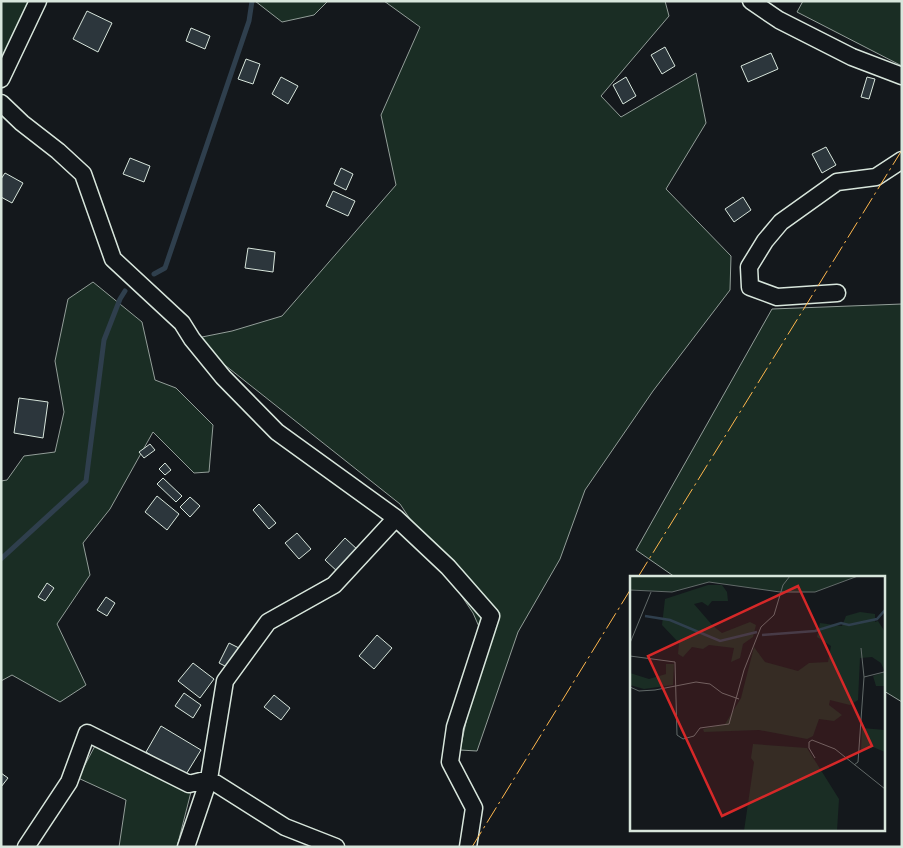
<svg xmlns="http://www.w3.org/2000/svg" width="903" height="848" font-family="'Alegreya Sans',sans-serif">
<style>
.green{fill:#1a2d24;stroke:#939e99}
.lines{fill:none;stroke-linecap:round;stroke-linejoin:round}
.stream{stroke:#2f3f4d;stroke-width:5}
.building{fill:#2c363c;stroke:#d8e6dc}
.minor-casing{stroke:#d8e6dc;stroke-width:19}
.minor{stroke:#14181c;stroke-width:16}
.power{stroke:#ffb74d;stroke-width:1;stroke-dasharray:18 4 2.5 4;stroke-linecap:butt}
.inset-river{fill:none;stroke:#2f3f4d;stroke-width:2.5}
.inset-road{fill:none;stroke:#626a69;stroke-width:1}
.view{fill:#d62828;fill-opacity:0.15;stroke:#d62828;stroke-width:2.5}
.inset-edge{fill:none;stroke:#d8e6dc;stroke-width:2.5}
</style>
<rect width="100%" height="100%" fill="#14181c"/>
<!-- green -->
<path class="green" d="M1,1H38L1,79Z
M255,1H328L314,15L282,22Z
M384,1H665L669,16L601,96L621,117L696,73L706,123L666,189L731,256L730,290L653,391L585,490L560,559L518,632L477,751L460,750L484,638L473,613L400,504L192,339L232,331L282,316L396,185L381,115L420,27Z
M803,1H902V66L797,12Z
M93,282L142,322L155,380L176,388L213,425L209,472L194,473L153,432L110,509L83,543L90,575L57,624L86,685L60,702L12,675L1,681V481L7,480L24,456L55,452L64,412L55,361L68,299Z
M902,304V702L884,691V577H675L636,550L772,309Z
M96,744L147,773L191,792L177,847H119L126,800L78,778Z"/>
<g class="lines">
<!-- stream -->
<path class="stream" d="M154,274L165,268L249,21L252,1
M1,559L86,481L104,340L120,299L125,291"/>
</g>
<!-- building -->
<path class="building" d="M87,11L112,23L98,52L73,39Z
M191,28L210,36L205,49L186,41Z
M665,47L675,66L662,74L651,55Z
M771,53L778,69L748,82L741,66Z
M246,59L260,64L253,84L238,79Z
M281,77L298,86L288,104L272,94Z
M626,77L636,96L623,104L613,85Z
M867,77L875,79L869,99L861,97Z
M826,147L836,165L822,173L812,154Z
M130,158L150,166L144,182L123,174Z
M341,168L353,174L346,190L334,184Z
M5,173L23,183L12,203L1,197V179Z
M333,191L355,201L348,216L326,206Z
M743,197L751,210L734,222L725,209Z
M248,248L275,252L273,272L245,268Z
M19,398L48,402L43,438L14,433Z
M150,444L155,450L144,458L139,452Z
M165,463L171,470L165,475L159,469Z
M163,478L182,496L176,502L157,484Z
M157,496L179,514L167,530L145,512Z
M190,497L200,506L190,517L180,507Z
M259,504L276,523L269,529L253,510Z
M297,533L311,549L299,559L285,543Z
M345,538L359,551L339,573L325,560Z
M47,583L54,588L45,601L38,597Z
M106,597L115,603L107,616L97,610Z
M377,635L392,648L374,669L359,656Z
M229,643L239,648L229,668L219,663Z
M193,663L214,679L200,698L178,681Z
M184,693L201,705L193,718L175,706Z
M274,695L290,708L281,720L264,707Z
M161,726L201,750L185,776L146,752Z
M1,773L8,778L1,787Z"/>
<g class="lines">
<defs>
<path id="minor" d="M751,1L779,20L852,57L902,76
M1,79L38,1
M1,103L22,123L58,151L83,174L113,259L182,323L192,339L223,377L277,432L396,518L448,567L491,616L455,727L450,762L474,808L468,847
M837,293L777,297L750,287L749,267L765,241L781,222L837,182L876,177L902,160
M26,847L69,782L87,733L189,784L209,779L285,827L336,847
M186,847L209,779L225,681L268,622L334,585L396,518"/>
</defs>
<!-- minor casing -->
<use href="#minor" class="minor-casing"/>
<!-- minor -->
<use href="#minor" class="minor"/>
<!-- power -->
<path class="power" d="M638,577L902,150
M472,847L632,587"/>
</g>
<!-- overview -->
<g transform="translate(630 576)">
<rect width="255" height="255" fill="#14181c"/>
<path d="M0,0H228L185,16H150L79,6L42,16L0,14ZM78,9H92L97,16L98,25H82L78,30L72,26L64,28L83,50L92,57L120,46L126,49L123,61L113,68L110,82L101,86L104,72L79,69L73,73L62,71L53,81L48,78L49,67L32,49L35,23ZM230,36L245,38V46L248,45L255,56V110H246L243,100L255,96L251,87L242,81L230,82L228,124L220,129L200,124L199,129L212,139L204,145L189,143L183,160L177,163L129,154L74,156L73,153L95,148L111,122L124,71L135,86L168,95L179,87L198,86L201,70L187,61L190,47L212,50L216,40ZM36,88H44L43,109L14,113L0,109V97L19,103L36,98ZM232,152L255,154V176L243,171L231,175ZM123,168L177,172L209,223L207,255H114L124,186L121,182Z" fill="#1a2d24"/>
<path class="inset-river" d="M15,40L40,44L90,65L127,56M132,59L185,55L211,47L219,49L247,43L255,34"/>
<path class="inset-road" d="M0,14L42,16L79,6L150,16H185L228,0M0,67L21,16M231,72L234,101M0,80L45,86L47,159L53,163L64,160L70,152L99,148L114,94L131,51L144,39L153,9L160,0M0,111L9,115L25,114L66,106L80,108L92,117L109,123M185,182L179,172V166L182,164L205,173L255,213M224,189L228,186L234,101L254,96"/>
<path class="view" d="M168,10L242,170L92,240L18,80Z"/>
<rect width="255" height="255" class="inset-edge"/>
</g>
<!-- border -->
<rect width="903" height="848" fill="none" stroke="#d8e6dc" stroke-width="5"/>
</svg>
